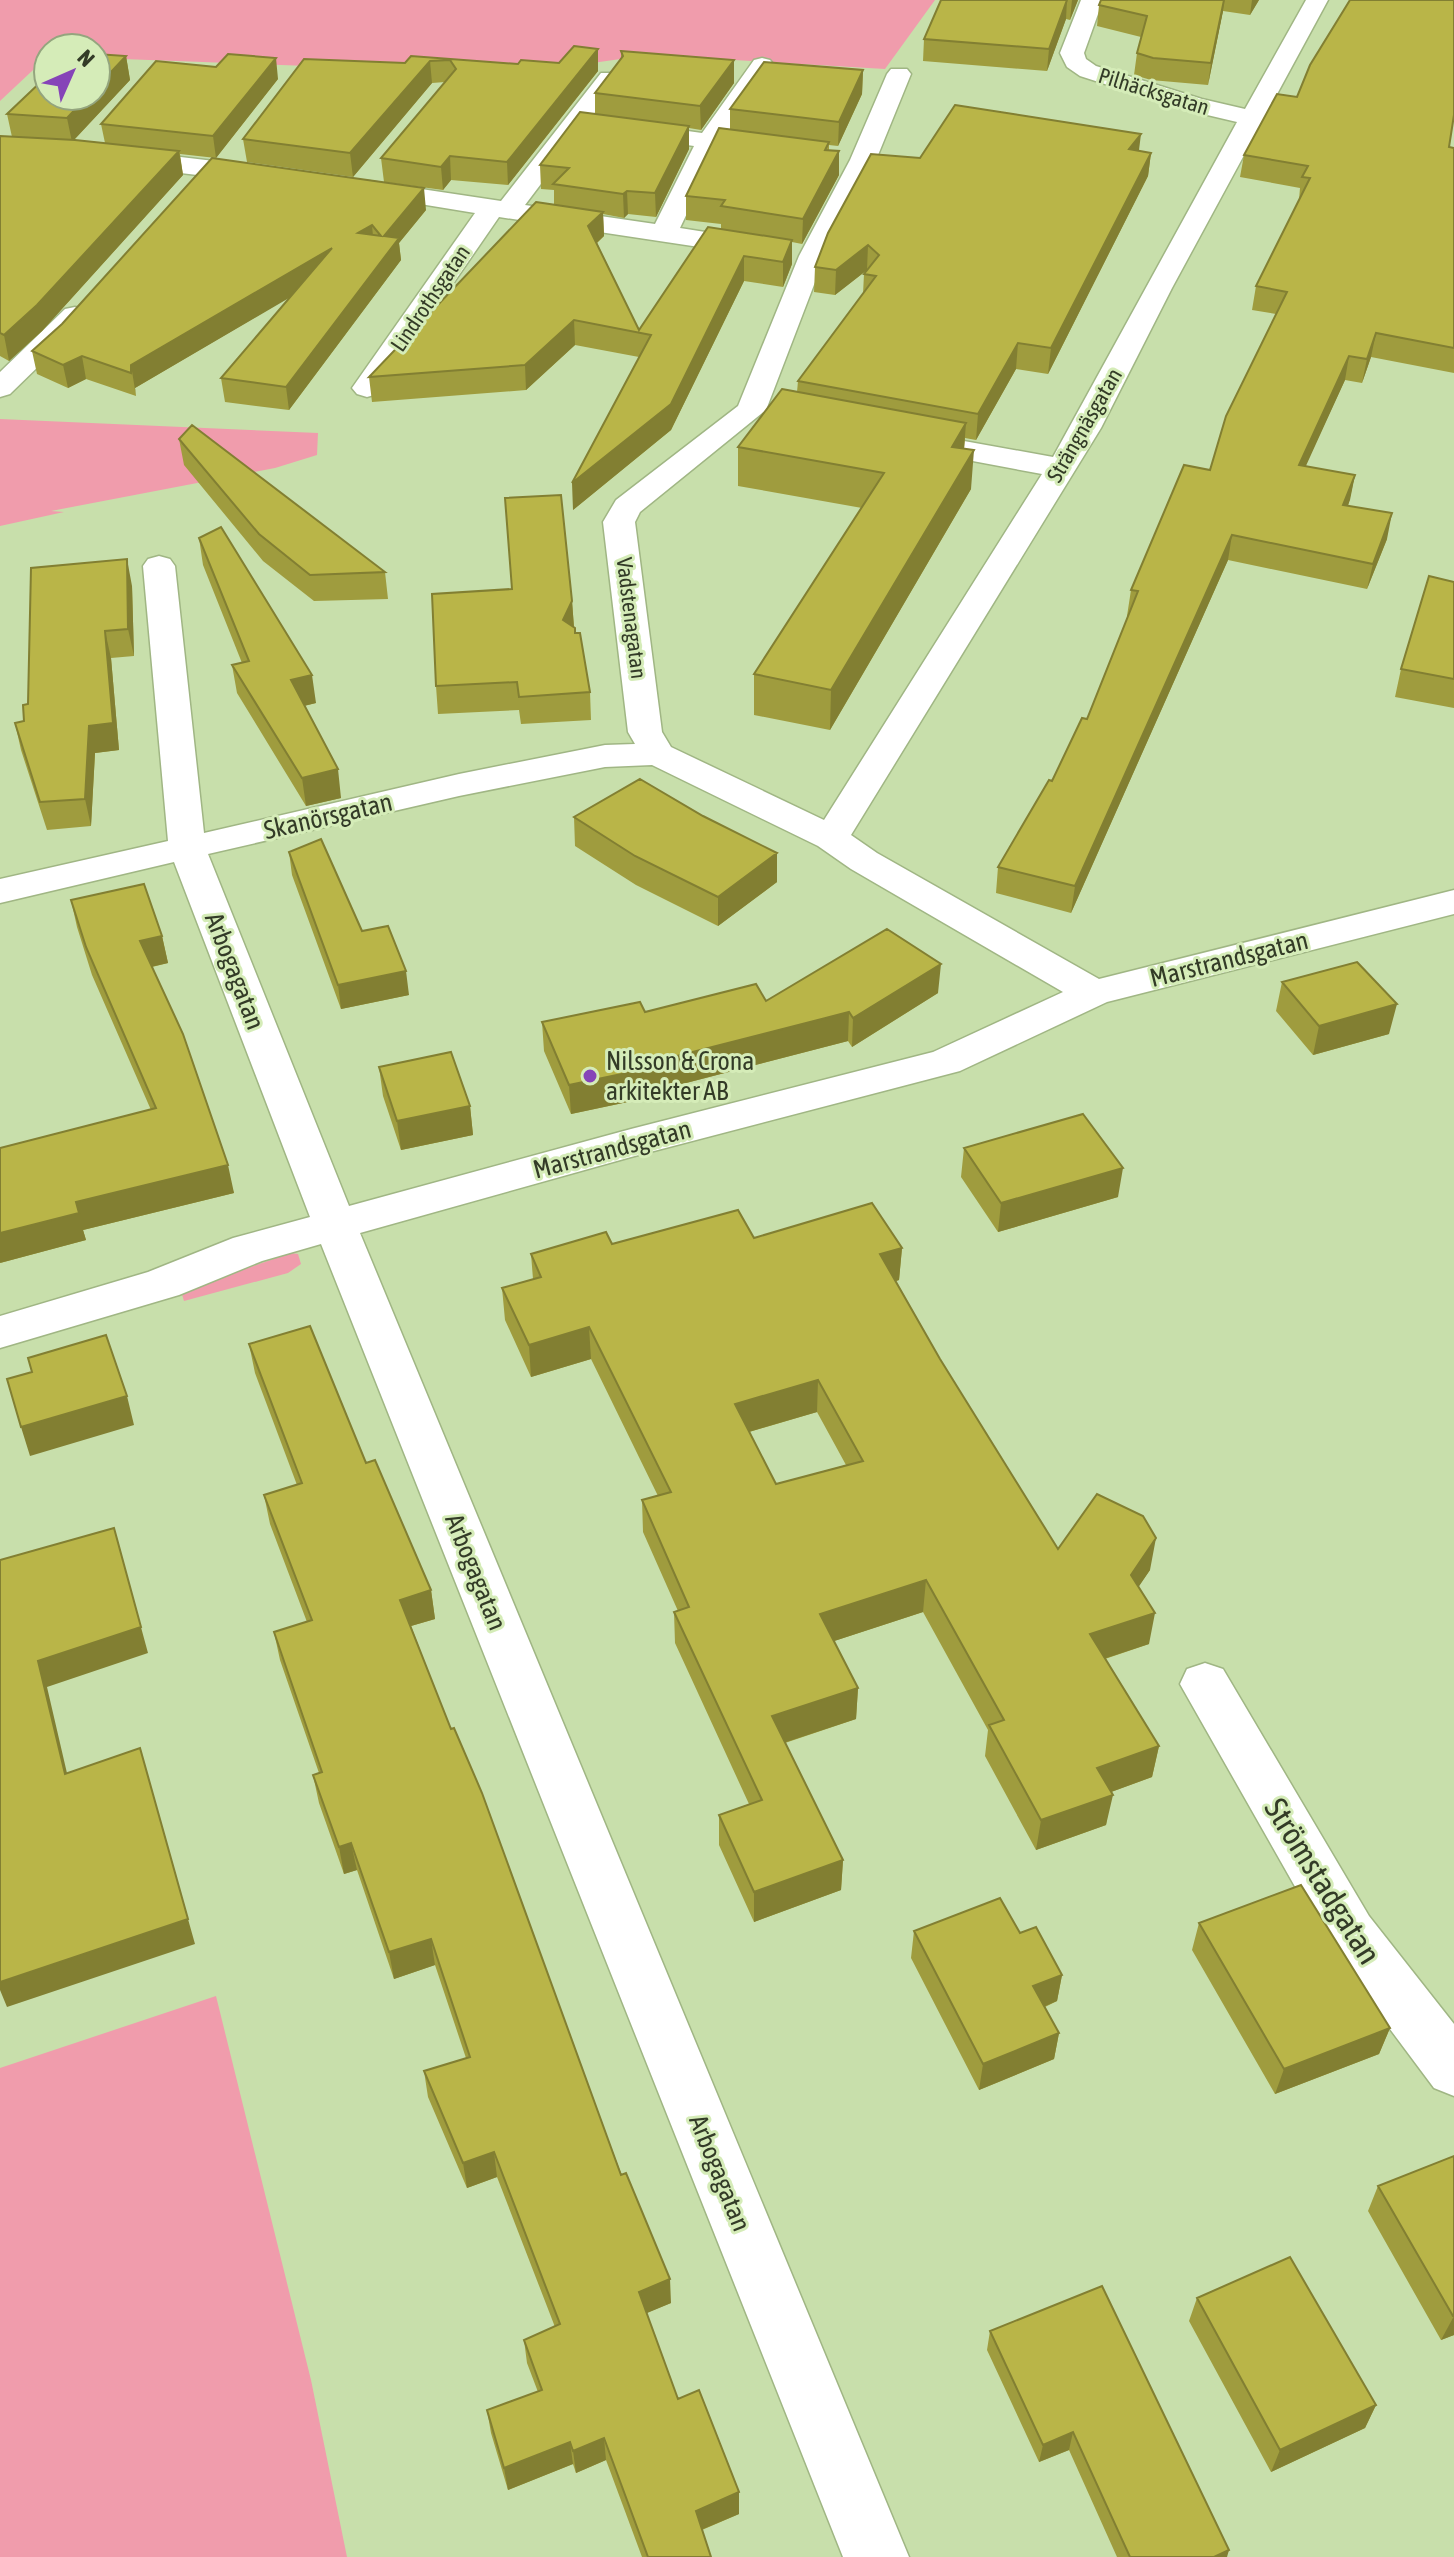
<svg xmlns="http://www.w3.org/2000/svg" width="1454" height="2557" font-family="'Asap Condensed',sans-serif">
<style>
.green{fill:#f09cac}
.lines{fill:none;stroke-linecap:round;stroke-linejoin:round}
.minor-casing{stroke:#a0b684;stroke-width:3}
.minor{fill:#fff;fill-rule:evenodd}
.wall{fill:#9f9c3e;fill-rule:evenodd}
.shaded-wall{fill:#827f32}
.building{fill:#b9b548;stroke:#827f32;stroke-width:2;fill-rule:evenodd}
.poi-dot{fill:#8644b8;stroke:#d5ecb8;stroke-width:3}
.labels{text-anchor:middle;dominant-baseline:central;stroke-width:6;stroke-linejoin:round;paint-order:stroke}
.far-street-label{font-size:22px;fill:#333b27;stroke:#d5ecb8}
.street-label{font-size:26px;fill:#333b27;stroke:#d5ecb8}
.poi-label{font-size:26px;fill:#333b27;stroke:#d5ecb8;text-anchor:start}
.near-street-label{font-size:32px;fill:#333b27;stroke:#d5ecb8}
</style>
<rect width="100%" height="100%" fill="#c8dfab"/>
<!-- green -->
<path class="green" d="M0,0H935L885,69L649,55L578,65L417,70L96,58V48H48V56L0,101Z
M0,419L318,433L317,455L275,468L51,511L64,512L0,526Z
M291,1253L298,1254L301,1264L288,1273L184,1301L181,1291Z
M216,1996L311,2380L347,2557H0V2068Z"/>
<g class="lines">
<defs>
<path id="minor" d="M1081,0H1103L1084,53L1086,59L1096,66L1202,99L1245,109L1306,0H1328L1172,288L1101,428L851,835L877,853L1099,979L1454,890V914L1107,1002L960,1071L631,1157L360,1233L909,2557H843L321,1244L262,1261L179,1295L0,1348V1316L148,1272L233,1238L310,1217L174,862L0,903V879L168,841L143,566L148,559L159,556L170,559L175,566L204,833L459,774L605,745L635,744L628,732L603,522L616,500L738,406L799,256L850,160L887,74L891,69H907L911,74L876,160L825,256L766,410L640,512L635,522L662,732L671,747L824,820L1042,474L914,450L903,447L899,441L903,435L914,432L1053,457L1237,122L1186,110L1080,76L1067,67L1060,53ZM652,765L818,846L851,869L1063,992L933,1052L631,1129L349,1206L208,854L459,796L605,767Z
M762,58L770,60L774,65L725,136L781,145L785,150L781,155L772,158L717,150L680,228L768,242L772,248L768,254L759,256L499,217L377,394L367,397L357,394L352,388L475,213L359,194L355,189L359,184L368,181L501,201L601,73H617L621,78L525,205L655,224L694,146L630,137L621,135L618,130L621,125L630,123L702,133L754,60Z
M0,141L80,145L264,167L273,170L277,175L273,180L264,183L80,161L0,157Z
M75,307L85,309L89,315L85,321L10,394L0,397V372L65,309Z
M1205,1663L1223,1669L1369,1916L1454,2024V2096L1434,2088L1331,1950L1180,1684L1187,1669Z"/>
</defs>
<!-- minor casing -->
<use href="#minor" class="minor-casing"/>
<!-- minor -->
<use href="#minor" class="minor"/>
</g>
<!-- wall -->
<path class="wall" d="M941,0H1078L1070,20L1066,19L1047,71L923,61L924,39Z
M1101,0H1259L1250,15L1223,11L1208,85L1151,80L1134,75L1137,53L1141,37L1097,26L1099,5Z
M621,51L734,83L701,130L689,128V149L656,217L628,214L624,218L603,214L604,236L597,243L639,330L721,229V224L686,220V196L730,130V109L863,70L862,94L838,146L829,145V150L839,151V175L802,244L792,242V264L783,287L744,281L671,430L573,510L639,357L575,345L526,390L372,402L369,377L554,205V190L541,189L540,165L595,114V93L621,58Z
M126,56L130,80L74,140L105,143L101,124L278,79L216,158L180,154L183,175L42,331L9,361L0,356V136L12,137L7,114Z
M411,56L598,71L508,185L451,180L443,190L384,182L381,158L445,82L432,83L353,177L247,162L243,139L405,63Z
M1297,97L1454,148V373L1371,357L1362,383L1345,380L1305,466L1355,475L1348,506L1387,539L1367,589L1228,560L1071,913L996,893L998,867L1052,781L1087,719L1129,616H1127L1131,590L1210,470L1276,314L1252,310L1256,286L1299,200L1300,188L1240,177L1244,155Z
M1139,151L1151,153L1148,176L1048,374L1016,369L976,440L965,438L964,449L971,489L830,730L754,715V674L862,508L738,486V447L797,392L798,381L863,294L864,274L867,270L835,295L814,292L815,267L920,158Z
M212,158L426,210L399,243L401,260L289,410L225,402L221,378L291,296L135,388L136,396L86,379L68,388L37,374L32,351L62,324Z
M179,439L385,572L388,599L314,601L263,561L184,465Z
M199,538L316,703L304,706L341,798L306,806L237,693L232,665L242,663L203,565Z
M1454,582V708L1395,697L1401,669Z
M132,586L134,656L111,658L119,750L95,753L91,826L47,830L21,750L15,723L24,721L28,704Z
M572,601L574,627L590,692L591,720L521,724L519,710L438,714L436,686Z
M703,816L777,853V882L718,926L636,885L575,846L574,817Z
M289,852L362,931L409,995L341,1009L292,875Z
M71,900L162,936L168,963L152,967L234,1193L83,1230L86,1240L0,1263L151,1110L92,975L77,927Z
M1282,982L1389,1034L1313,1055L1276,1011Z
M938,993L852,1047L848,1041L636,1096L637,1100L571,1114L544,1051L542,1022L766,1001Z
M379,1067L470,1106L473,1135L401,1150L383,1096Z
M964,1148L1118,1197L998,1232L961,1177Z
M754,1238L902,1248L899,1280L896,1281L940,1359L1058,1549L1150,1570L1138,1587L1149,1644L1105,1659L1159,1746L1152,1777L1111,1792L1106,1825L1036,1850L985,1756L988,1730L923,1612L834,1641L858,1688L856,1719L785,1743L843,1860L841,1890L754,1922L719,1845V1815L749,1804L675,1643L674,1612L678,1611L643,1532L642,1500L658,1496L591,1359L531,1377L505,1320L502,1288L533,1279L531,1254L612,1244ZM817,1412L846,1465L776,1484L749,1432Z
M249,1344L366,1463L431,1590L435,1619L411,1626L671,2303L646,2313L678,2399L739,2492V2514L702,2530L711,2557H642L606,2460L576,2473L573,2464L508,2490L491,2433L487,2410L538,2392L527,2363L524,2340L555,2327L497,2177L467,2188L428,2097L424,2071L466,2058L435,1965L394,1979L357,1870L344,1874L319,1803L313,1775L319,1773L280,1660L274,1632L307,1622L270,1524L264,1495L297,1485L255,1373Z
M1199,1923L1390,2028L1379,2054L1275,2094L1192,1950Z
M914,1931L1020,1933L1062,1975L1057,2001L1045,2007L1059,2033L1054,2059L979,2090L911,1958Z
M1454,2156V2335L1441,2340L1368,2211L1378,2186Z
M1197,2298L1376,2405L1365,2428L1271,2472L1189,2321Z
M990,2331L1227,2557H1117L1069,2450L1039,2462L987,2350Z"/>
<!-- shaded-wall -->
<path class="shaded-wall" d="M1067,0L1066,19L1047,71L1049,49Z
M1072,0H1078L1070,20Z
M1224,0L1223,11L1208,85L1211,63Z
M1252,0H1259L1250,15Z
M598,49V71L508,185L507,162Z
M126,56L130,80L72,142L67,118L88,96H96V88Z
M276,58L278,79L216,158L213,136Z
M734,60V83L701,130L700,106Z
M430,61L432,83L353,177L350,153Z
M863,70L862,94L838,146L839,122Z
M689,126V149L656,217L655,193Z
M1141,134L1138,158L1129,149Z
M179,151L183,175L42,331L9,361L4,335Z
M839,151V175L802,244L803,219Z
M1151,153L1148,176L1048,374L1051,348Z
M450,156L451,180L443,190L441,167Z
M424,188L426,210L399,243L401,260L289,410L286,387L384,236Z
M627,191L628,214L624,218L623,194Z
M603,212L604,236L589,250L588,226Z
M372,225L374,248L358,233Z
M792,240V264L783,287V262Z
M868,245L867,270L835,295L836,270Z
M332,248L335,271L135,388L136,396L131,365Z
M744,256V281L671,430L573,510L572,483Z
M574,320L575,345L526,390L525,365Z
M1376,333L1371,357L1362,383L1367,359Z
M1018,343L1016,369L976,440L978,414Z
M82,356L86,379L68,388L63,365Z
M1349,356L1345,380L1295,490L1299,465Z
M966,423L963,462L952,447Z
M974,450L971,489L830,730L831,690Z
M1355,475L1350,500L1338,530L1343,505Z
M1392,513L1387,539L1367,589L1373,564Z
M1232,535L1228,560L1071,913L1075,886Z
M127,559L132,586L134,656L128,629Z
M572,601L574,628L563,620Z
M105,631L111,658L119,750L95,753L91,826L85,799L89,726Z
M312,675L316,703L295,708L291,680Z
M338,769L341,798L306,806L302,778Z
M777,853V882L718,926V897Z
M162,936L168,963L146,968L140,941Z
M941,964L938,993L852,1047L853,1018Z
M406,971L409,995L341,1009L338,985Z
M1397,1004L1389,1034L1313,1055L1319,1026Z
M849,1012L848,1041L636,1096L637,1100L571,1114L569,1085L634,1067Z
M470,1106L473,1135L401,1150L397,1121Z
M228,1165L234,1193L83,1230L86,1240L0,1263V1233L76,1202Z
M1123,1168L1118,1197L998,1232L1001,1203Z
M902,1248L899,1280L878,1287L880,1254Z
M589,1327L591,1359L531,1377L529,1345Z
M818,1380L817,1412L735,1436V1404Z
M127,1396L134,1425L30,1456L21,1427Z
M114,1528L148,1653L47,1687L73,1799L65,1774L38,1661Z
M1156,1538L1150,1570L1125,1607L1131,1575Z
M926,1580L923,1612L819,1646L820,1614Z
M431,1590L435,1619L404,1628L400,1600Z
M1155,1613L1149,1644L1085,1665L1090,1634Z
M858,1688L856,1719L771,1747L772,1716Z
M1159,1746L1152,1777L1092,1799L1097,1768Z
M140,1748L195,1944L7,2007L0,1990V1982Z
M1113,1795L1106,1825L1036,1850L1041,1820Z
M351,1843L357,1870L344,1874L339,1847Z
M843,1860L841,1890L754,1922V1892Z
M431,1939L435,1965L394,1979L389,1952Z
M1062,1975L1057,2001L1029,2013L1033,1986Z
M1390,2028L1379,2054L1275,2094L1284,2069Z
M1059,2033L1054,2059L979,2090L983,2064Z
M494,2152L497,2177L467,2188L463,2163Z
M670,2279L671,2303L640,2316L639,2292Z
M1454,2316V2335L1441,2340Z
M1376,2405L1365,2428L1271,2472L1280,2450Z
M1073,2432L1069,2450L1039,2462L1043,2445Z
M604,2438L606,2460L576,2473L573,2451Z
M570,2442L573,2464L508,2490L504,2468Z
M739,2492V2514L696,2532V2511Z
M1229,2550L1227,2557H1214Z"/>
<!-- building -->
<path class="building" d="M941,0H1067L1049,49L924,39Z
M1101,0H1224L1211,63L1153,58L1137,53L1147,16L1099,5Z
M1350,0H1454V115L1449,147L1454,148V348L1376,333L1367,359L1349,356L1299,465L1355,475L1343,505L1392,513L1373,564L1232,535L1075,886L998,867L1049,780L1052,781L1082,718L1087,719L1138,591L1131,590L1184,465L1210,470L1226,416L1287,292L1256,286L1310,178L1302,177L1308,166L1244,155L1277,94L1297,97L1310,65Z
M574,46L598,49L507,162L450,156L441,167L381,158L456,69L450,60L430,61L350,153L243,139L304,59L405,63L411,56L518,64L521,60L559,63Z
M621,51L734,60L700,106L595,93L623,56Z
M96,54L126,56L96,88Z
M228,54L276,58L213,136L101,124L156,61L216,67Z
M764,62L863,70L839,122L730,109Z
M48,75V96H88L67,118L7,114Z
M955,105L1141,134L1129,149L1151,153L1051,348L1018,343L978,414L798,381L876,276L864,274L879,255L868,245L836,270L815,267L828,233L871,154L920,158Z
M580,112L689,126L655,193L627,191L623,194L553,184L569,168L540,165Z
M719,128L829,142L825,150L839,151L803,219L721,206L725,200L686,196Z
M0,136L75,140L179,151L37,305L4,335L0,333Z
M212,158L424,188L384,236L399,238L286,387L221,378L332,248L131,365V373L82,356L63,365L32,351L62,324ZM372,225L381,236L358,233Z
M536,202L603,212L588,226L639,330L708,227L792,240L783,262L744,256L671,404L572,483L651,335L574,320L525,365L369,377Z
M782,389L966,423L952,447L974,450L831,690L754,674L884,473L738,447Z
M192,425L385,572L310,575L259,534L179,439Z
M561,495L572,601L563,620L575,628V633H580L590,692L519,697L517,682L436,686L432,594L512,589L505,498Z
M221,527L312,675L291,680L338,769L302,778L232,665L249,661L199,538Z
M127,559L128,629L105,631L113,723L89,726L85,799L40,802L15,723L24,721L23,705L28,704L31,568Z
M1429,576L1454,582V679L1401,669Z
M640,779L703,816L777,853L718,897L635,856L574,817Z
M321,839L362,931L388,926L406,971L338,985L289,852Z
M144,884L162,936L140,941L183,1034L228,1165L76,1202L79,1213L0,1233V1148L156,1108L86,947L71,900Z
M887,929L941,964L853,1018L849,1012L634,1067L636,1071L569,1085L542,1022L640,1002L645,1012L756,984L766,1001Z
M1357,962L1397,1004L1319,1026L1282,982Z
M451,1052L470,1106L397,1121L379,1067Z
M1083,1114L1123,1168L1001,1203L964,1148Z
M872,1203L902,1248L880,1254L940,1359L1058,1549L1097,1494L1143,1516L1156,1538L1131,1575L1155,1613L1090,1634L1159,1746L1097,1768L1113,1795L1041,1820L989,1725L1004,1720L926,1580L820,1614L858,1688L772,1716L843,1860L754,1892L719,1815L762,1800L674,1612L689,1607L642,1500L671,1492L589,1327L529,1345L502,1288L541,1277L531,1254L606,1232L612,1244L738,1210L754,1238ZM818,1380L863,1461L776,1484L735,1404Z
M310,1326L366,1463L375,1460L431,1590L400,1600L451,1729L454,1728L482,1793L621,2175L626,2173L670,2279L639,2292L678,2399L699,2390L739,2492L696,2511L711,2557H648L604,2438L573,2451L570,2442L504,2468L487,2410L542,2390L524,2340L560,2324L494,2152L463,2163L424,2071L470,2057L431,1939L389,1952L351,1843L339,1847L313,1775L322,1772L274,1632L312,1620L264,1495L302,1483L249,1344Z
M106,1335L127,1396L21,1427L7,1379L32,1372L28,1358Z
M114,1528L141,1627L38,1661L65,1774L140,1748L188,1919L0,1982V1560Z
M1301,1885L1390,2028L1284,2069L1199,1923Z
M1000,1898L1020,1933L1036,1927L1062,1975L1033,1986L1059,2033L983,2064L914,1931Z
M1454,2156V2316H1453L1378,2186Z
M1290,2257L1376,2405L1280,2450L1197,2298Z
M1102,2286L1229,2550L1214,2557H1130L1073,2432L1043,2445L990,2331Z"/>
<!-- markers -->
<circle class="poi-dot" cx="590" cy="1076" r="8"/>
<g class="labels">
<!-- far-street labels -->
<g class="far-street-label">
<text transform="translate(1154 91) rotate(17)">Pilhäcksgatan</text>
<text transform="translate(430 298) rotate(-56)">Lindrothsgatan</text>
<text transform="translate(1084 425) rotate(-60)">Strängnäsgatan</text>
<text transform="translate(632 618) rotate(83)">Vadstenagatan</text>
</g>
<!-- street labels -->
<g class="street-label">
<text transform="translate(328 816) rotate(-13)">Skanörsgatan</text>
<text transform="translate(1229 959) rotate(-14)">Marstrandsgatan</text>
<text transform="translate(235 971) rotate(69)">Arbogagatan</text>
<text transform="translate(612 1149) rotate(-15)">Marstrandsgatan</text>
<text transform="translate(476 1572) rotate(68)">Arbogagatan</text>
<text transform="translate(720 2173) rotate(68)">Arbogagatan</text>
</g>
<!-- poi labels -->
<g class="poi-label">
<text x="606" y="1061">Nilsson &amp; Crona<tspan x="606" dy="30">arkitekter AB</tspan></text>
</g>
<!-- near-street labels -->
<g class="near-street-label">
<text transform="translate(1323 1881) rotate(58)">Strömstadgatan</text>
</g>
</g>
<!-- north arrow -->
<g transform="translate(72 72) rotate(45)"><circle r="38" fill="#d5ecb8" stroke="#94a57e" stroke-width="2"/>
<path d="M0-6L14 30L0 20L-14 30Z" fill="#8644b8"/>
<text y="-12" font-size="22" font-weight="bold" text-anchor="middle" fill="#333b27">N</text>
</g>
</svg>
